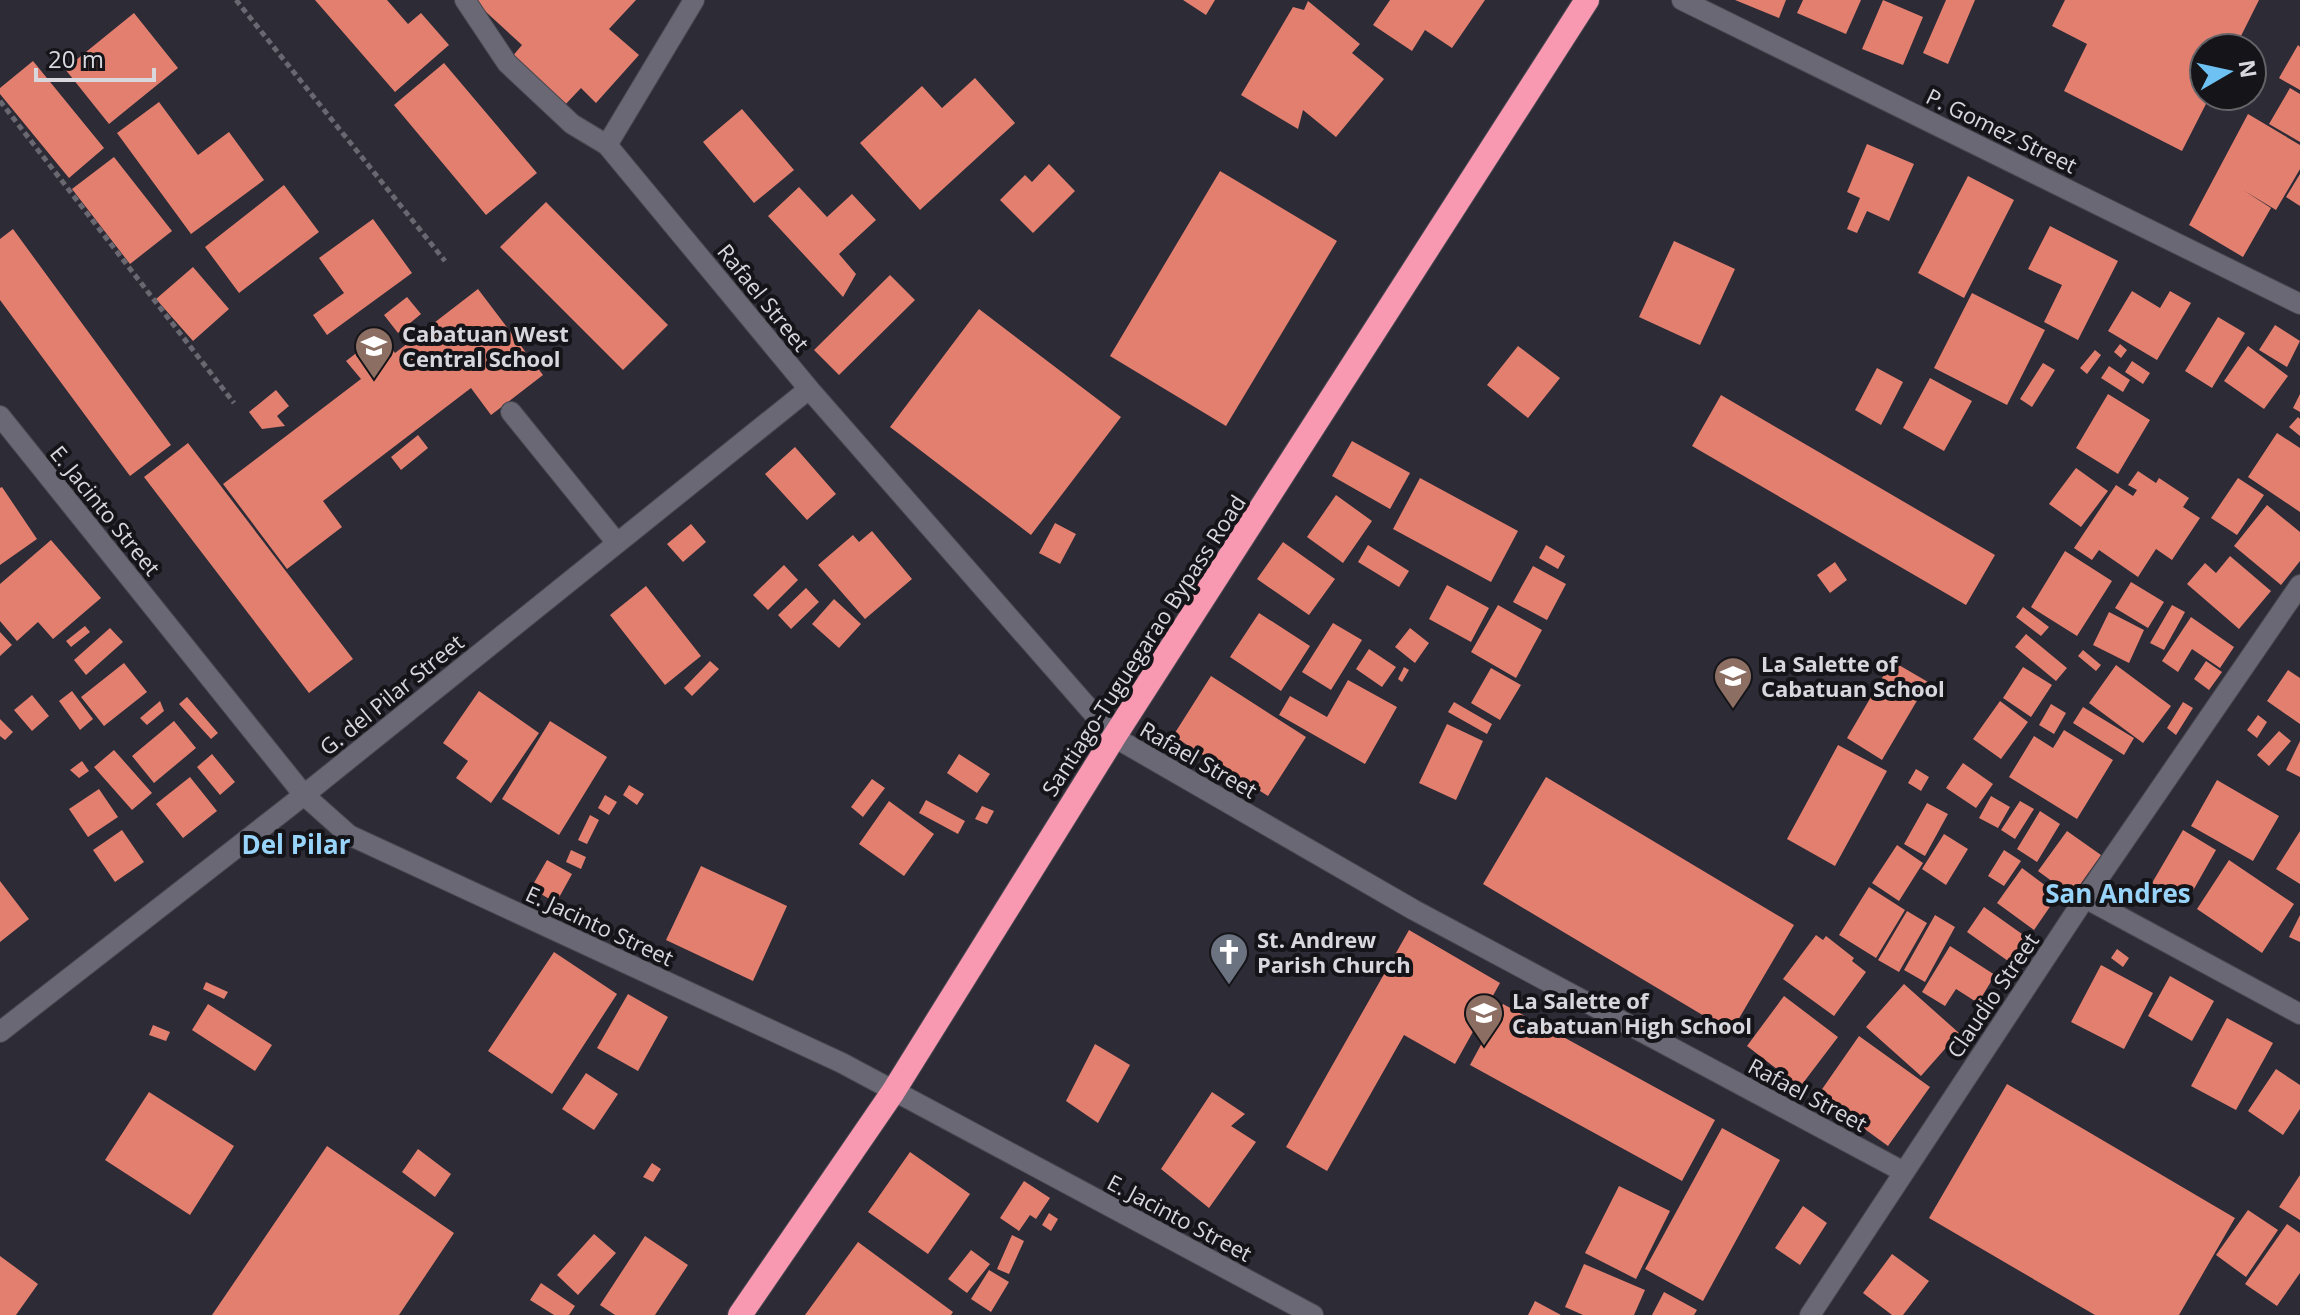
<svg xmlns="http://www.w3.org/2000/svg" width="2300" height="1315" font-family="'Open Sans',sans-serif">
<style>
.building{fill:#e37f6f}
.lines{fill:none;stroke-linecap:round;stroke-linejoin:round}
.minor-casing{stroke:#48474f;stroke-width:22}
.highway-casing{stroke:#48474f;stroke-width:26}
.path{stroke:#696871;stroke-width:5;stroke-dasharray:6 4;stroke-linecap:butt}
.minor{stroke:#6a6874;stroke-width:20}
.highway{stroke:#f998b1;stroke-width:24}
.labels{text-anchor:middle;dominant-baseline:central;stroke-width:8;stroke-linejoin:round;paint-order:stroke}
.street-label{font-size:22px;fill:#d8d7de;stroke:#151519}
.poi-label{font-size:22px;font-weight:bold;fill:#d8d7de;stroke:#151519;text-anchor:start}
.quarter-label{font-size:26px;font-weight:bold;fill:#98d4f9;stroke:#151519}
</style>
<rect width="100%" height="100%" fill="#2d2b36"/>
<!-- building -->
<path class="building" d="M315,0H387L408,24L421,13L449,45L395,92Z
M473,0H636L609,29L639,55L596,103L581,88L564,106L511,58L522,45Z
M1183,0H1215L1206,15Z
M1390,0H1485L1452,48L1425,30L1412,51L1373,25Z
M1735,0H1786L1779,18Z
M1803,0H1861L1846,34L1797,13Z
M1883,0L1923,17L1903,65L1862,49Z
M1946,0H1975L1948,64L1923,53Z
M2065,0H2259L2235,48H2204V96H2210L2182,151L2064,91L2087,44L2052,26Z
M1308,1L1360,44L1352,53L1384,79L1336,137L1303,110L1298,129L1241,95L1293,7L1304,10Z
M134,13L178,68L109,124L65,69Z
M2298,45L2300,47V90L2279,78Z
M33,61L104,148L69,178L0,94V88Z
M444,63L537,173L486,215L394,105Z
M975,78L1015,123L920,210L860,143L922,86L942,108Z
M2290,88L2300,94V142L2269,124Z
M159,102L198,155L229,132L264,180L191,234L117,133Z
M742,109L794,170L754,203L703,142Z
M2248,114L2300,145V169L2276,210L2243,190L2271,208L2243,257L2189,225Z
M1867,144L1914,164L1889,221L1867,211L1857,233L1847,229L1860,198L1847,192Z
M114,157L172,231L130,264L72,189Z
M1049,164L1075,191L1033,233L1000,200L1025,175L1032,182Z
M1220,171L1337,241L1226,426L1110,356Z
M2300,174V206L2286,197Z
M1968,176L2014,200L1964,298L1918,273Z
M284,185L319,232L239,293L205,247Z
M799,187L827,217L852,194L876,220L839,254L856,274L843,297L768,216Z
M546,202L668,325L623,370L500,247Z
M373,219L412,273L327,335L313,315L344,293L319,258Z
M2050,226L2118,261L2078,340L2044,322L2062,285L2028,269Z
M13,229L171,445L130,476L0,300V239Z
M1674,241L1735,269L1700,345L1639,317Z
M193,267L229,309L193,341L156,299Z
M890,275L915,300L839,375L814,350Z
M478,289L543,375L491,415L471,388L323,501L342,527L287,569L223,484L361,379L346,361L381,334L395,353Z
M2132,291L2160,308L2170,291L2191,303L2157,360L2108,331Z
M1972,293L2045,330L2007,405L1934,368Z
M407,297L421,314L398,333L384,315Z
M979,309L1121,417L1031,535L890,427Z
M2218,317L2245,333L2212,388L2185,371Z
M2275,325L2300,341L2287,367L2259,350Z
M2120,344L2127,350L2121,358L2114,352Z
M1518,346L1560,378L1528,418L1487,385Z
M2248,346L2288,376L2264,409L2224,381Z
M2095,350L2101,355L2087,374L2080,368Z
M2132,361L2150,373L2143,384L2125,372Z
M2043,363L2055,370L2032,407L2020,399Z
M2109,366L2130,380L2123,392L2101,378Z
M1877,368L1903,382L1881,425L1855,410Z
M1930,378L1972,401L1944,451L1903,428Z
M276,390L289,406L277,416L285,426L262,429L249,412Z
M2108,394L2150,420L2118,474L2076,448Z
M2300,394V412L2293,408Z
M1721,395L1995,555L1966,605L1692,446Z
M2298,417L2300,419V436L2289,427Z
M2277,433L2300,448V512L2248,477Z
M418,435L428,448L401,470L391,457Z
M1352,441L1410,473L1390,509L1332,476Z
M188,443L353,659L309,693L144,477Z
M795,447L836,494L807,520L765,474Z
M2076,468L2108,491L2081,527L2049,504Z
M2138,471L2156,483L2159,478L2189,498L2183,507L2200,518L2172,560L2156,549L2138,577L2099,550L2092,560L2074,548L2116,485L2133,496L2137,490L2128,485Z
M1420,478L1518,531L1491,582L1393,529Z
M2238,478L2264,495L2237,535L2211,518Z
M2,487L37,539L0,565V488Z
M1336,495L1372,521L1343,563L1307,537Z
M2267,505L2300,532V561L2281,585L2234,546Z
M1055,523L1076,534L1060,564L1039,553Z
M691,524L706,542L683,562L667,544Z
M872,531L912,579L865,619L818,565L853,535L859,542Z
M51,540L101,598L53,639L38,622L17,641L0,621V584Z
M1283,542L1335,579L1309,615L1257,579Z
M1368,545L1409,571L1399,587L1358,562Z
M1546,545L1565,556L1558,569L1539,558Z
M2065,551L2112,581L2077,636L2031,607Z
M2230,556L2271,591L2239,629L2187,584L2205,563L2216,573Z
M1835,562L1847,580L1830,593L1817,575Z
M784,565L798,580L768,610L753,595Z
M1533,566L1566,584L1547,620L1513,602Z
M2131,582L2164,602L2148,628L2115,608Z
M1447,585L1489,608L1471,642L1429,619Z
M646,586L701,656L665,685L610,615Z
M806,588L819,602L791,629L778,615Z
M834,599L861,624L839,648L812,624Z
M1498,605L1542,630L1516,678L1471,652Z
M2172,605L2185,612L2164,650L2150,643Z
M2023,607L2049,627L2041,636L2016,617Z
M2109,612L2144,630L2129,663L2093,645Z
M1259,613L1310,646L1281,691L1230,657Z
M2191,617L2234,647L2220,668L2192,649L2178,672L2162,661Z
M1333,623L1362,640L1331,690L1302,672Z
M85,626L90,632L71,647L66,641Z
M110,628L123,642L86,675L74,660Z
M1410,628L1429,643L1415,663L1395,647Z
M0,632L12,645L0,656Z
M2026,634L2067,668L2056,681L2015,647Z
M1369,649L1396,667L1382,687L1356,669Z
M2083,650L2101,665L2096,671L2078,656Z
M710,661L719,669L692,696L684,688Z
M1892,661L1928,682L1882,760L1847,738Z
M2206,661L2222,672L2209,690L2194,679Z
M124,663L147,692L104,726L81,697Z
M2116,665L2171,706L2143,743L2089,703Z
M1404,667L1409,670L1402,682L1398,679Z
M2023,667L2052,685L2031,717L2003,698Z
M1491,668L1521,685L1500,720L1471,703Z
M2288,670L2300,678V724L2267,701Z
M1211,676L1306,737L1268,796L1173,736Z
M1348,680L1397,707L1365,764L1279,715L1290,696L1327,717Z
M72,691L93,719L80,730L59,701Z
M479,691L539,733L491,803L456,778L468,761L443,743Z
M32,695L49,716L32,731L14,710Z
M187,697L218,733L211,739L179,704Z
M160,701L164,711L147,725L140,718Z
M2000,701L2028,722L2001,759L1973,739Z
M1454,702L1492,724L1487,734L1448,712Z
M2183,702L2193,708L2176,735L2167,728Z
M2051,704L2066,713L2054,734L2039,725Z
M2083,707L2134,738L2124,755L2073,723Z
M2258,715L2267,722L2257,738L2247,730Z
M0,719L13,732L5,740L0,736Z
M174,721L196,748L154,783L132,756Z
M550,721L607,757L559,835L502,799Z
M1447,724L1483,741L1456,800L1419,783Z
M2064,730L2113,760L2077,819L2009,777L2034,736L2053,748Z
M2279,731L2291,741L2269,766L2257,755Z
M2300,741V777L2286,770Z
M1838,745L1887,771L1835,866L1787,839Z
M114,750L152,793L132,810L94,767Z
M212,754L235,782L220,795L197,767Z
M959,754L990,774L977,793L947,773Z
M82,761L89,771L79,778L70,770Z
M1963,763L1993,784L1976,808L1946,788Z
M1916,769L1929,777L1921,791L1908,783Z
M190,777L217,811L183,838L156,804Z
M1546,777L1794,925L1731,1032L1483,884Z
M872,779L885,788L863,817L851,807Z
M2217,780L2279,816L2253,861L2191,826Z
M629,785L644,794L637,805L623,795Z
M99,789L118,817L88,837L69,809Z
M605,795L617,802L609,815L598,808Z
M1991,796L2010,807L1998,828L1979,818Z
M926,800L965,821L958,834L919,813Z
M889,801L934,834L904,876L859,844Z
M2020,801L2034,809L2015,839L2001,830Z
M1927,803L1948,814L1925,856L1904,844Z
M982,806L994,811L987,824L975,819Z
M2040,811L2060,824L2037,862L2017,849Z
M590,815L599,820L587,844L578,840Z
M122,830L144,862L115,882L93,850Z
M2183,830L2216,850L2186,903L2152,883Z
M2067,831L2101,855L2072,896L2038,871Z
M2300,831V884L2276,869Z
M1944,834L1968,849L1946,885L1922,869Z
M1897,845L1923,863L1899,901L1872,883Z
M571,850L586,857L581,869L566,862Z
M2004,850L2021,861L2004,886L1988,876Z
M547,860L572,874L556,903L531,888Z
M2229,860L2294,904L2262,953L2197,909Z
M701,866L787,906L753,981L666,940Z
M2022,868L2058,895L2034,930L1997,903Z
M0,881L29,919L0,942Z
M1869,887L1905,910L1876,958L1839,935Z
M1984,907L2036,944L2018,968L1967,932Z
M1907,911L1927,923L1899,972L1878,960Z
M1935,915L1955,927L1925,982L1904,970Z
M2300,915V942L2289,937Z
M1409,930L1500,983L1455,1064L1404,1035L1327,1171L1286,1147Z
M1816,935L1823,940L1826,936L1854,958L1852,961L1866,972L1834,1016L1783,979Z
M1950,946L1995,975L1978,1003L1956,989L1945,1006L1922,992Z
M2117,949L2129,958L2123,967L2111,958Z
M554,952L617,994L552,1094L488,1051Z
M2101,965L2153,993L2124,1049L2071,1022Z
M2170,976L2214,1001L2192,1041L2148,1016Z
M206,982L228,992L224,999L203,989Z
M1904,984L1959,1033L1921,1076L1866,1027Z
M628,994L668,1017L638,1071L597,1048Z
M1784,996L1838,1037L1800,1087L1747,1046Z
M208,1004L272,1045L255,1071L192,1030Z
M1503,1004L1715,1120L1682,1181L1470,1065Z
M2227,1018L2273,1043L2236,1110L2191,1086Z
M153,1025L170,1032L166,1041L149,1035Z
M1859,1036L1930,1087L1888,1146L1818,1095Z
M1095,1044L1130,1065L1098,1123L1066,1101Z
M2276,1069L2300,1085V1109L2283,1135L2248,1111Z
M586,1073L618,1094L594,1130L562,1109Z
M2007,1084L2235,1218L2179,1315H2095L1929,1218Z
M149,1092L234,1146L190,1215L105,1160Z
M1212,1092L1245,1114L1231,1126L1256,1142L1209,1208L1161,1169Z
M1722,1128L1780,1160L1703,1301L1645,1269Z
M327,1146L454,1233L399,1315H212Z
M418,1149L451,1174L435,1197L402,1172Z
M910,1152L970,1194L928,1254L868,1212Z
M652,1163L661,1169L653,1182L643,1177Z
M2300,1175V1220L2279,1207Z
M1024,1181L1050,1198L1036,1219L1030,1215L1019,1231L1000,1218Z
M1619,1186L1670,1211L1636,1279L1585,1253Z
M1803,1206L1827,1223L1800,1265L1775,1248Z
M2248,1210L2278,1230L2246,1277L2216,1255Z
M1049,1213L1058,1219L1051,1231L1042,1225Z
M2287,1224L2300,1233V1273L2277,1306L2245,1284Z
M594,1234L616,1253L578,1295L557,1275Z
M1012,1235L1024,1241L1009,1274L997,1269Z
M645,1236L688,1265L655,1315H615L600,1305Z
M858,1242L953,1312L951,1315H805Z
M971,1250L990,1264L967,1293L948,1279Z
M1892,1254L1929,1281L1903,1315H1892L1863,1293Z
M0,1256L38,1284L16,1315H0Z
M1584,1264L1645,1290L1634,1315H1583L1565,1307Z
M989,1270L1009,1282L991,1312L971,1299Z
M541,1283L575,1306L569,1315H554L530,1300Z
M1664,1292L1697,1310L1694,1315H1652Z
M1535,1301L1561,1315H1528Z"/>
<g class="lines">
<defs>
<path id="minor" d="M465,0L507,63L572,124L607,145L809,389L1114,737L1414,910L1904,1172
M1682,0L2300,304
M607,145L694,0
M511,412L617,543
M0,416L304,795L349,835L842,1063L1313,1315
M2085,898L2300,1014
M0,1032L304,795L809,389
M1810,1315L2085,898L2300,585"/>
<path id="highway" d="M740,1315L893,1092L1114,737L1587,0"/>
</defs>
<!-- minor casing -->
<use href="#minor" class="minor-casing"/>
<!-- highway casing -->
<use href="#highway" class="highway-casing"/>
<!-- path -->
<path class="path" d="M236,0L445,261
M0,101L234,403"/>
<!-- minor -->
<use href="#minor" class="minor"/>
<!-- highway -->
<use href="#highway" class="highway"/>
</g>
<!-- icons -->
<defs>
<symbol id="school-pin" viewBox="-11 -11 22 30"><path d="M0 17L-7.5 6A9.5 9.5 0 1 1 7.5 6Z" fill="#8d6e63" stroke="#151519"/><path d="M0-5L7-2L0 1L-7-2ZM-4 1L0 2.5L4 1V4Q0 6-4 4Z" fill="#fff"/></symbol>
<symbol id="church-pin" viewBox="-11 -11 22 30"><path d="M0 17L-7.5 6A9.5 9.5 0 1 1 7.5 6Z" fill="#6b7280" stroke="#151519"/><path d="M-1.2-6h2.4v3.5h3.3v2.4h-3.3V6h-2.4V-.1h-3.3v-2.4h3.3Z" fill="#fff"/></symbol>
<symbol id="university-pin" viewBox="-11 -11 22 30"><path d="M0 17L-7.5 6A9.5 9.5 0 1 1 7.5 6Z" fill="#8d6e63" stroke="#151519"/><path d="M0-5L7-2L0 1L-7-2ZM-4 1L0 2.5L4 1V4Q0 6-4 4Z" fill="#fff"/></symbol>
</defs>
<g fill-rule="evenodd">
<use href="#school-pin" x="352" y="324" width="44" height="60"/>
<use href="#school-pin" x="1711" y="654" width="44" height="60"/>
<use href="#church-pin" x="1207" y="930" width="44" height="60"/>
<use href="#university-pin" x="1462" y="991" width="44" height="60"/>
</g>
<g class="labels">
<!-- street labels -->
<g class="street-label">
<text transform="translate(2002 130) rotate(26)">P. Gomez Street</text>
<text transform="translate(764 297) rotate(51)">Rafael Street</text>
<text transform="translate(106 510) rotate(51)">E. Jacinto Street</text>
<text transform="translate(1143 645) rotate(-57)">Santiago-Tuguegarao Bypass Road</text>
<text transform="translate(391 694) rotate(-39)">G. del Pilar Street</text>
<text transform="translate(1199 759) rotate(30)">Rafael Street</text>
<text transform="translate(600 925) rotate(25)">E. Jacinto Street</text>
<text transform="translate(1992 995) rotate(-56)">Claudio Street</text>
<text transform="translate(1808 1094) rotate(28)">Rafael Street</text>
<text transform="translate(1180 1217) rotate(28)">E. Jacinto Street</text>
</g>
<!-- poi labels -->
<g class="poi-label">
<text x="402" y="333">Cabatuan West<tspan x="402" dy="25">Central School</tspan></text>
<text x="1761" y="663">La Salette of<tspan x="1761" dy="25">Cabatuan School</tspan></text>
<text x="1257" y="939">St. Andrew<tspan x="1257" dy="25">Parish Church</tspan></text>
<text x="1512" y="1000">La Salette of<tspan x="1512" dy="25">Cabatuan High School</tspan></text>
</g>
<!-- quarter labels -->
<g class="quarter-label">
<text x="296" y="844">Del Pilar</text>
<text x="2118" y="893">San Andres</text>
</g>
</g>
<!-- north arrow -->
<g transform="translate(2228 72) rotate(81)"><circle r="38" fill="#151519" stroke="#636368" stroke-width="2"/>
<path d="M0-6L14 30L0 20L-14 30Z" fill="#6dc2f3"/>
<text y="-12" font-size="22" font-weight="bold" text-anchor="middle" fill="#d8d7de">N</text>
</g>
<!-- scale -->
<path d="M36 68v12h118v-12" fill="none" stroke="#d8d7de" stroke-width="4"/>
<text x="48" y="68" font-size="24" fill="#d8d7de" stroke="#151519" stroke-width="6" paint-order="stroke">20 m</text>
</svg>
